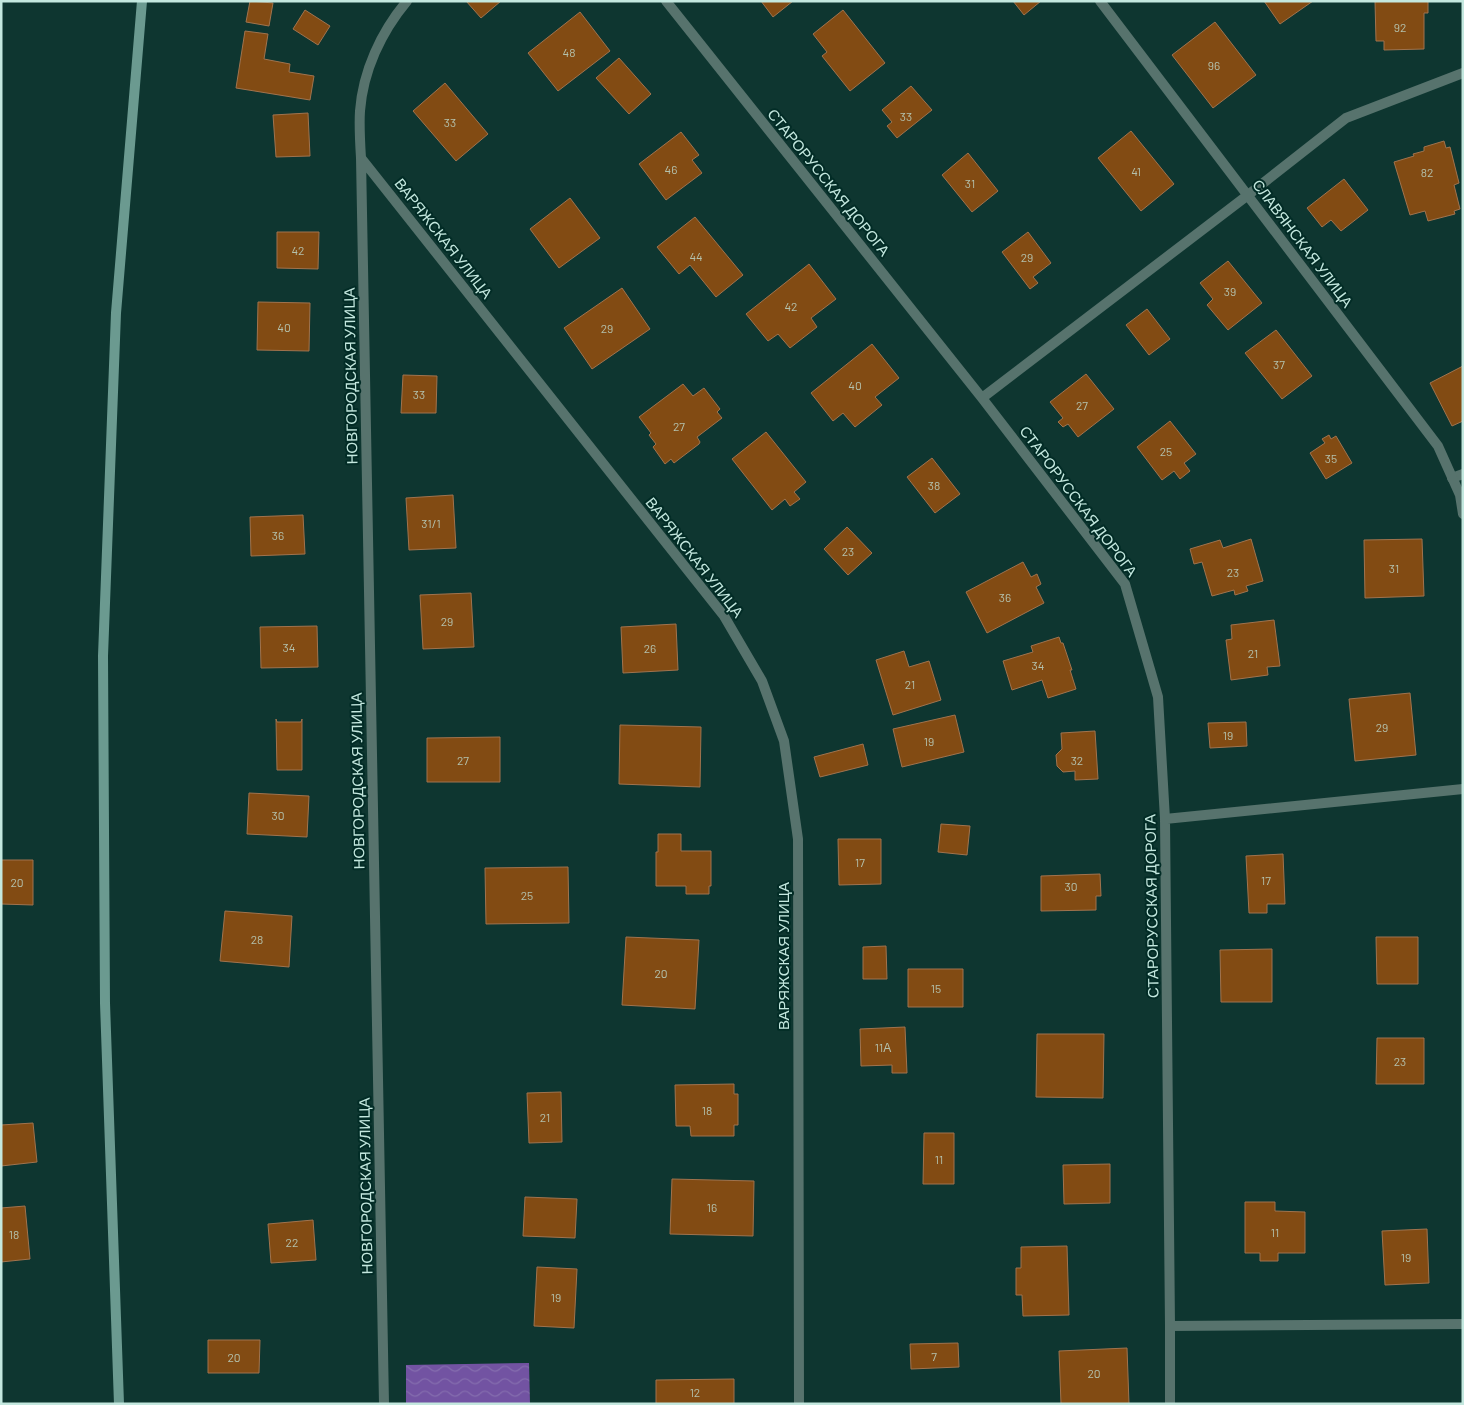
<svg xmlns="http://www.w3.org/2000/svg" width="1464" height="1405" font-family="Barlow,sans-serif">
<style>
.water{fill:url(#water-waves)}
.building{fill:#824b13;stroke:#a0734e}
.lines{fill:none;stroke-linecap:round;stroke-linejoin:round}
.lane{stroke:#57736d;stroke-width:10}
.street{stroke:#57736d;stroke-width:10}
.secondary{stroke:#6b9a90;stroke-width:10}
.labels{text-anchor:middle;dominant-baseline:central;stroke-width:4;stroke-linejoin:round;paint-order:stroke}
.number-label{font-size:12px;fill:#b4c1ac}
.street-label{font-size:15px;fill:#c4e8df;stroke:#022c26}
</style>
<defs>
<pattern id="water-waves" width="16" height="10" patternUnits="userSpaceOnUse" patternTransform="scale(1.25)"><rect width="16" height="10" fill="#7253a2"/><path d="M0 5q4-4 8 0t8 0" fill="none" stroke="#846cae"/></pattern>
</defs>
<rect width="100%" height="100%" fill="#0e3630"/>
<!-- water -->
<path class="water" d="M529,1363L530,1404H406V1365Z"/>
<!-- building -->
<path class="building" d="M250,1L273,3L269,26L246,22Z
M466,1H501L481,18Z
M761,1H793L773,17Z
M1013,1H1041L1024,15Z
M1264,1H1313L1280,24Z
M1375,1H1428V13H1424V49L1384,50V41H1376Z
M305,10L330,26L318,45L293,29Z
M843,10L885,63L850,91L822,56L827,52L813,34Z
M580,12L610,51L558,91L528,53Z
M1215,22L1256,75L1213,108L1172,55Z
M245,31L268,34L264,59L290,64L289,72L314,76L310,100L236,88Z
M619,58L651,94L629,114L596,78Z
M445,83L488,134L456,161L413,111Z
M911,86L932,110L897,138L887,126L892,122L882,110Z
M308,113L310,156L276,157L273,115Z
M1131,131L1174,184L1141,211L1098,158Z
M681,132L699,155L692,160L702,173L666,200L639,164Z
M1444,141L1446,148L1450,147L1459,183L1454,185L1460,209L1454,211L1455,214L1428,221L1425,211L1410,215L1394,162L1414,156L1413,154L1424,151V147Z
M968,153L998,191L972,212L942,175Z
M1344,179L1368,210L1341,231L1331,220L1322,227L1307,208Z
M570,198L600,238L559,268L530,229Z
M695,217L743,275L716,297L690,265L679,274L657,247Z
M277,232H319L318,269L277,268Z
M1028,232L1051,263L1033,277L1038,283L1030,289L1002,252Z
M1228,261L1262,303L1228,330L1207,305L1213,299L1200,283Z
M809,264L836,299L811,318L817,327L790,348L778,334L768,341L746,314Z
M622,288L650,329L592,369L564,328Z
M258,302L310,303L309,351L257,350Z
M1147,309L1170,339L1149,355L1126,325Z
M1276,330L1312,376L1282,399L1245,353Z
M872,344L899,378L875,397L882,405L855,427L843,413L833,421L811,393Z
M1463,366V421L1452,426L1430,383Z
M1086,374L1114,409L1078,437L1068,424L1063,427L1058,422L1063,418L1050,402Z
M403,375L437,376L436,413H401Z
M683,384L693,396L704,388L720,409L717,412L722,418L697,437L700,442L699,444L674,463L671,459L665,464L653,447L656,444L649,435L651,433L639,417Z
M1170,421L1196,454L1184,463L1190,471L1180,479L1174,471L1162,480L1137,447Z
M766,432L806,482L794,492L800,499L790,506L785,499L772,510L732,459Z
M1329,435L1331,439L1336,436L1352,463L1326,479L1310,453L1325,443L1322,439Z
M932,458L960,494L935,513L907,477Z
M453,495L456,548L409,550L406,498Z
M303,515L305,554L251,556L250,517Z
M847,527L872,553L848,575L824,549Z
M1251,539L1263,581L1246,586L1248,591L1235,595L1234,590L1212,596L1202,562L1194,564L1190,549L1220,540L1223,548Z
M1422,539L1424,596L1365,598L1364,540Z
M1023,562L1031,577L1037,574L1041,584L1036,587L1044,603L987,633L966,592Z
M471,593L474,647L423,649L420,595Z
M1274,620L1280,666L1267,667L1268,675L1231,680L1226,640L1232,639L1231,625Z
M676,624L678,670L623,673L621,627Z
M317,626L318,667L261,668L260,627Z
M1059,637L1061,643H1063L1072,670H1070L1076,689L1048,698L1042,680L1012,690L1003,661L1033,652L1031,646Z
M904,651L909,667L929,661L941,700L893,715L876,660Z
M1410,693L1416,755L1355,761L1349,699Z
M955,715L964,752L902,767L893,729Z
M276,719L277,722H301L302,719V770H277Z
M1246,722L1247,746L1210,748L1208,723Z
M620,725L701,727L700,787L619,784Z
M1095,731L1098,779L1075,780V771L1063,772L1057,766L1056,755L1062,749L1061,733Z
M500,737V782H427V738Z
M863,744L868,765L820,777L814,757Z
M249,793L309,796L307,837L247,834Z
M941,824L970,826L967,855L938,852Z
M658,834H681V851H711V886H709V894H686V886H656V852H658Z
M838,839H881V884L839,885Z
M1283,854L1285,904H1267V913H1249L1246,856Z
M1,860H33V905L1,904Z
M568,867L569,923L486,924L485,868Z
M1100,874L1101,896H1096V910L1041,911V876Z
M225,911L292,916L289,967L220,961Z
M626,937L699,940L695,1009L622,1005Z
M1376,937H1418V984H1377Z
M886,946L887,979H863V947Z
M1272,949V1002H1221L1220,950Z
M908,969H963V1007H908Z
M905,1027L907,1073H892V1065L861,1066L860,1029Z
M1037,1034H1104L1103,1098L1036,1097Z
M1377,1038H1424V1084H1376Z
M734,1084V1094H738V1125H734V1136H691L690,1126H676L675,1085Z
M561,1092L562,1142L529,1143L527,1093Z
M33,1123L37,1162L1,1166V1125Z
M924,1133H954V1184H923Z
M1110,1164V1203L1064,1204L1063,1165Z
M672,1179L754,1181L753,1236L670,1234Z
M525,1197L577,1199L575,1238L523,1236Z
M1245,1202H1275V1211L1305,1212V1253H1278V1261H1260V1253H1245Z
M25,1206L30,1259L1,1262V1208Z
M313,1220L316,1260L271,1263L268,1224Z
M1427,1229L1429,1283L1385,1285L1382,1231Z
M1067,1246L1069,1315L1023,1316L1022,1295H1016V1268H1021V1247Z
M537,1267L577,1269L574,1328L534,1326Z
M208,1340H260L259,1373H208Z
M958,1343L959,1367L911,1369L910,1344Z
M1127,1348L1129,1404H1061L1059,1351Z
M734,1379V1404H656V1380Z"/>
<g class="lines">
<!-- lane -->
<path class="lane" d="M1248,195L1346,118L1463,73
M1452,478L1463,474"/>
<!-- street -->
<path class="street" d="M407,1C381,32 363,71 360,111C359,126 360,142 361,158L724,616L762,681L784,741L798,839L799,1404
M666,1L982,398L1125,584L1158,697L1165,819L1170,1326V1404
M1100,1L1438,446L1460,495L1463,514
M361,158L384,1404
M982,398L1248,195
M1165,819L1463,789
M1170,1326L1463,1324"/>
<!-- secondary -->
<path class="secondary" d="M119,1404L105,1003L103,656L116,313L142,1"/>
</g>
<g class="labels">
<!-- number labels -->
<g class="number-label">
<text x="1400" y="27">92</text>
<text x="569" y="52">48</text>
<text x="1214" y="65">96</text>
<text x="906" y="116">33</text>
<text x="450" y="122">33</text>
<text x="671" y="169">46</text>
<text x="1136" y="171">41</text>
<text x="1427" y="172">82</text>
<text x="970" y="183">31</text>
<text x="298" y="250">42</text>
<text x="696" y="256">44</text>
<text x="1027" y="257">29</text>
<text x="1230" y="291">39</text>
<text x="791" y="306">42</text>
<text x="284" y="327">40</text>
<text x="607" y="328">29</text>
<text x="1279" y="364">37</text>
<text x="855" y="385">40</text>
<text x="419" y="394">33</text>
<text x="1082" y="405">27</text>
<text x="679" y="426">27</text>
<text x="1166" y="451">25</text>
<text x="1331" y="458">35</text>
<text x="934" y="485">38</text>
<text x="431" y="523">31/1</text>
<text x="278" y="535">36</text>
<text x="848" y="551">23</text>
<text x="1394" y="568">31</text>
<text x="1233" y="572">23</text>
<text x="1005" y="597">36</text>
<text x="447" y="621">29</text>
<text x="289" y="647">34</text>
<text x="650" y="648">26</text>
<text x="1253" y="653">21</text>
<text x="1038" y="665">34</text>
<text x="910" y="684">21</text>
<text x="1382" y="727">29</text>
<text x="1228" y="735">19</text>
<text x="929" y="741">19</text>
<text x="463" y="760">27</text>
<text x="1077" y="760">32</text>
<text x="278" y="815">30</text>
<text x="860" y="862">17</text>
<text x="1266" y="880">17</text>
<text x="17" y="882">20</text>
<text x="1071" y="886">30</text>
<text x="527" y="895">25</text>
<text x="257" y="939">28</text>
<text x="661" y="973">20</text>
<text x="936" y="988">15</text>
<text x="883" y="1047">11А</text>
<text x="1400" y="1061">23</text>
<text x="707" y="1110">18</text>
<text x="545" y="1117">21</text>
<text x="939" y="1159">11</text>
<text x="712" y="1207">16</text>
<text x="1275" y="1232">11</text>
<text x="14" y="1234">18</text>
<text x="292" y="1242">22</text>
<text x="1406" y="1257">19</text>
<text x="556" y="1297">19</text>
<text x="934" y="1356">7</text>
<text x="234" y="1357">20</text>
<text x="1094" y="1373">20</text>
<text x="695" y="1392">12</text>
</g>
<!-- street labels -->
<g class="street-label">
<text transform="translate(829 182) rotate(51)">СТАРОРУССКАЯ ДОРОГА</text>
<text transform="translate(444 238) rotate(52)">ВАРЯЖСКАЯ УЛИЦА</text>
<text transform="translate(1303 243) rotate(53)">СЛАВЯНСКАЯ УЛИЦА</text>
<text transform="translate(350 376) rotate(-91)">НОВГОРОДСКАЯ УЛИЦА</text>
<text transform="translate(1079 501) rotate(53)">СТАРОРУССКАЯ ДОРОГА</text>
<text transform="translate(695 557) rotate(52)">ВАРЯЖСКАЯ УЛИЦА</text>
<text transform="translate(357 781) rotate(-91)">НОВГОРОДСКАЯ УЛИЦА</text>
<text transform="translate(1151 906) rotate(-91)">СТАРОРУССКАЯ ДОРОГА</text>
<text transform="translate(783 956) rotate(-90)">ВАРЯЖСКАЯ УЛИЦА</text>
<text transform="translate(365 1186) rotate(-91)">НОВГОРОДСКАЯ УЛИЦА</text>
</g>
</g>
<!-- border -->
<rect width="1464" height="1405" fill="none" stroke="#c4e8df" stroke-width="5"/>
</svg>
